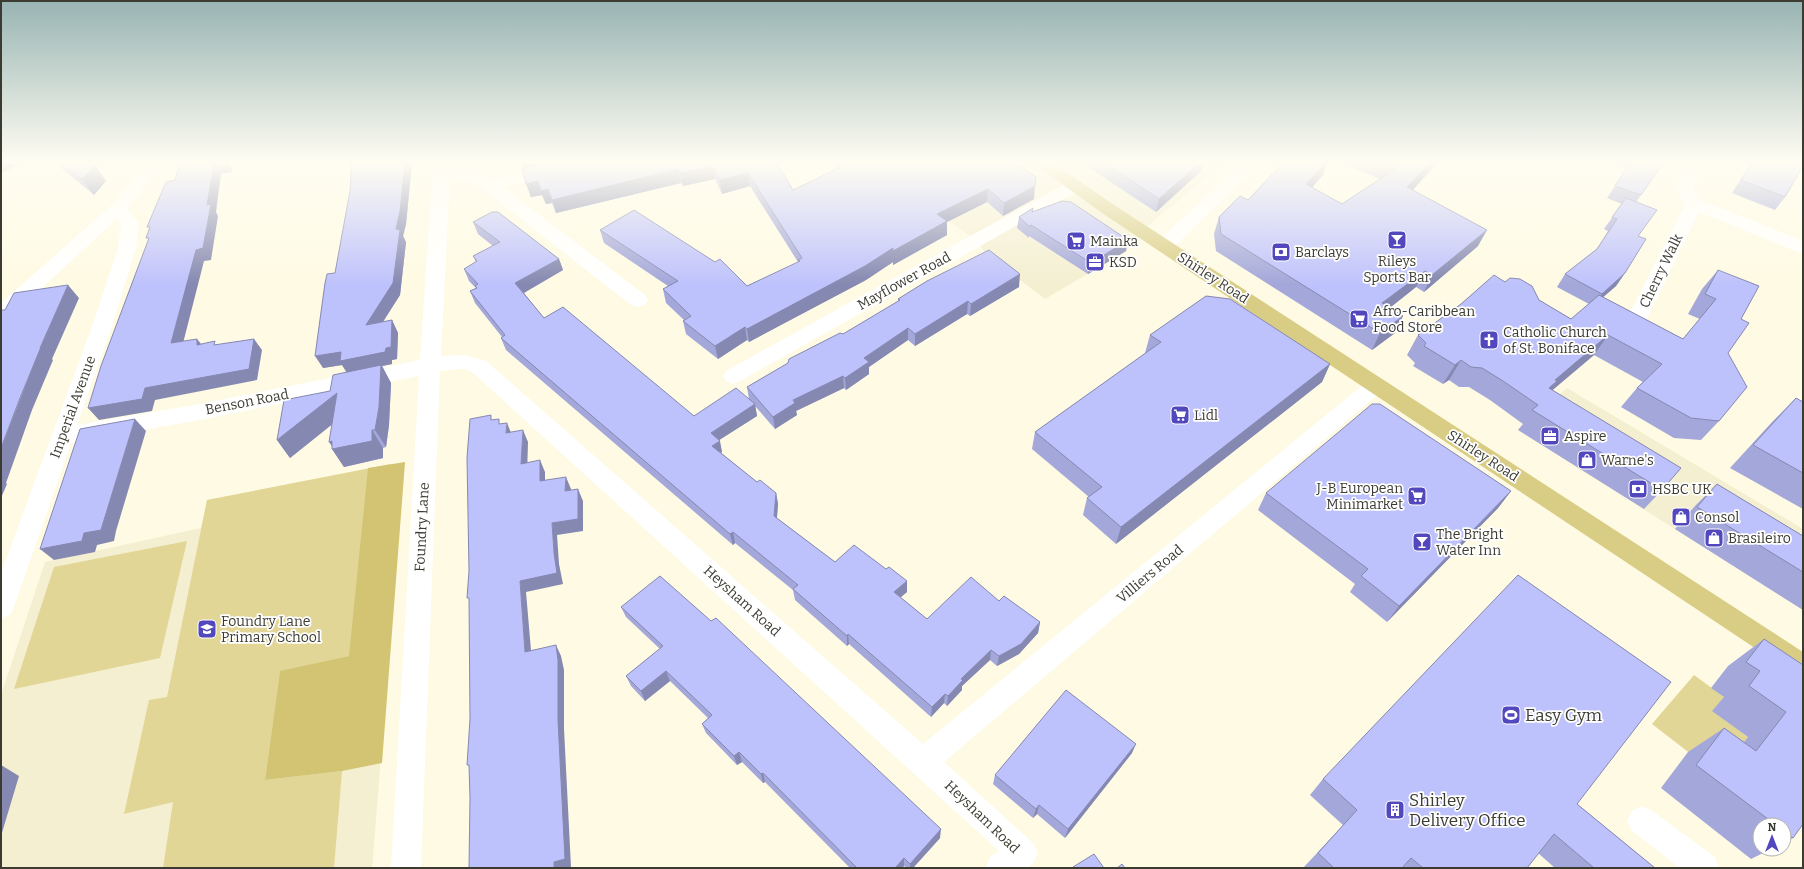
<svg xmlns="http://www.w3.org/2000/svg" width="1804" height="869" font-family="Bitter,serif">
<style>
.built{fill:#f4efd1}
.green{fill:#e1d696}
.forest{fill:#d2c473}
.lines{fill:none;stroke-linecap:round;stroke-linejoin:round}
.minor{fill:#fff;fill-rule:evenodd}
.major{fill:#d9cd85;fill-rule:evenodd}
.wall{fill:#a3a7d9}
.shaded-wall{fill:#8588b0}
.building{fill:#bec2fc;stroke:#8588b0}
.labels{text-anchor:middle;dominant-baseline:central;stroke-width:3.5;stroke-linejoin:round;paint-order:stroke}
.poi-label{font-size:14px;fill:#3c3b32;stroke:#fff;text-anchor:start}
.street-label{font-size:14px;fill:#3c3b32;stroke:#fff}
.near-poi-label{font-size:17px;fill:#3c3b32;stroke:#fff;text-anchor:start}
</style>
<rect width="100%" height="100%" fill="#fefae3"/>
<!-- built -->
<path class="built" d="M868,163H1224L1152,222L1126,251L1045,299L988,256L974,239Z
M1567,388L1803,529V610L1518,430Z
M405,462L372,868H1V695L45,562L201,528L207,500Z"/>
<!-- green -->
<path class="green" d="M391,464L379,649L280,672L265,780L342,771L334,868H163L173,802L124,814L149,700L167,697L207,500Z
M187,541L160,658L14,689L54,567Z
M1694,675L1724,697L1713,711L1748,737L1718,775L1652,724Z"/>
<!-- forest -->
<path class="forest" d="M405,462L382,763L342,771L265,780L280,671L349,656L368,468Z"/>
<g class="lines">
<!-- minor -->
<path class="minor" d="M145,163H162L128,208L139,224L136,248L111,329L77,425L205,403L420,360L433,163H450V168L473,171L491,179L555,163H585L583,167L503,187L645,295L648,300L645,305L638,307L631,305L483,189L463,179L450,178L441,356L464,355L486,361L923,744L1369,380L1376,377L1383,380L1387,385L1383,390L944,762L1033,843L1038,853L1033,863L1027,868H986L990,857L999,851L472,372L464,369L440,371L421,868H391L419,376L205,419L71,443L14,607L10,615L1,618V573L91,329L118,248L121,224L117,219L8,319L1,321V303L113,204Z
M1242,163H1260L1171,250L1164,252L1157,250L1155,246L1157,242Z
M1692,163H1709L1693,187L1701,200L1803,241V254L1699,212L1645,322L1638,324L1631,322L1628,317L1685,204L1675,187Z
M1074,181L1080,182L1083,186L1080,190L740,381L733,384L726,381L723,376L726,371L1068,182Z
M1642,806L1652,811L1715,857L1719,868H1680L1632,831L1627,821L1632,811Z"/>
<!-- major -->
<path class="major" d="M1033,163H1053L1114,205L1803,652V678L1794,674L1102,213Z"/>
</g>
<!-- wall -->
<path class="wall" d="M55,163H92L106,181L94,195Z
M349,163H412L406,224L403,236L406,242L400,295L383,322L392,320L398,333L397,359L392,360V364L382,366L391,383L389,425L386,447L383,448V458L344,467L332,449V424L290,458L277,440L330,391L347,372L342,365L323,368L350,191L351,166Z
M521,163H777L793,190L836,170L832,163H1014L1034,199L1003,216L987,202L947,222V235L893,265V262L866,280L749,342L747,340L718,359L686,334L683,321L684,320L666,303L663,289L668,286L604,243L600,230L747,286L798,262L750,186L722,194L715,179L683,186L681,183L556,213L552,203L546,204L542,195L531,197Z
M1082,163H1207L1202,167L1201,171L1156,212Z
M1283,163H1327L1323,175L1312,187L1342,204L1380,179L1343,163H1437L1413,190L1478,246L1424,292L1416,287L1390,308L1395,333L1372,350L1216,251L1214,234L1219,217L1248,200Z
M1620,163H1663L1636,202L1638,236L1625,273L1616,286L1603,297L1683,339L1700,319L1688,314L1702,289L1718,270L1741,319L1728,353L1719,421L1701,440L1674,438L1621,407L1637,388L1643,382L1594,355L1552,390L1662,490L1644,509L1518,430L1523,424L1490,400L1469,387H1459L1449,380L1443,384L1413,366L1415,363L1407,355L1418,335L1539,300L1571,319L1589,304L1557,287L1565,274L1597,249L1608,231L1604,229L1622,204L1607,198L1627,168L1618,165Z
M1751,163H1803L1785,197L1775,210L1732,193Z
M1032,212L1126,251L1088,274L1029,236V238L1017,228L1019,217Z
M473,222L559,259L563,270L524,293L544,318L694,416L750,401L749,399L747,387L843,334L898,302V299L1019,287L970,316L967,314L915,346L908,340L869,367V374L846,390L844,388L796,411L797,415L775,429L755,406L757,416L719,440L722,452L721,453L757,482L776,493L778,504L777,518L835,562L886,569L907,581V592L900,597L927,619L999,601L1040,622L1038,633L1019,654L997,666L990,660L962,686V690L947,706L944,703L931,717L849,644L847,646L795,600L793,590L735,543L733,545L506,350L501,338L502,337L475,303L470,291L476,288L469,281L464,269L476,262L473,256L493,246L478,234Z
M1150,335L1330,364L1322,382L1116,544L1083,515L1087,498L1089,497L1032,449L1035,432L1146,353H1145Z
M1796,398L1803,402V509L1730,468L1773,421Z
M1717,484L1803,536V610L1675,529L1695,506Z
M1511,491L1498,508L1387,622L1350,592L1355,584L1258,510L1266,493Z
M621,607L940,838L913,868H907L904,866L902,868H850L765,782L763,783L742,762L737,765L706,733L702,724L708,718L670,681L645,701L631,686L626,676L660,649L626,617Z
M1764,639L1803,665L1793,838L1784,843V825H1760V849H1771L1751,859L1661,788L1688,752L1724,728L1744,742L1748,737L1712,711L1724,697L1711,688L1728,666Z
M1132,753L1065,838L1037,814L1033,818L993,784L995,775Z
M1323,779L1577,804L1655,868H1555L1538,853L1527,868H1305L1304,867L1343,825L1310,795Z"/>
<!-- shaded-wall -->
<path class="shaded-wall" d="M1,163H22L1,173Z
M214,163H230L232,172L221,174L216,212L218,216L211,260L204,261L180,355L171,343L207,205Z
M405,163H412L406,224L403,236L406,242L400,295L373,337L366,325L396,229Z
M521,163H547L523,170Z
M1199,163H1207L1202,167L1201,171L1156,212L1159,199Z
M1325,163H1327L1323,175L1300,201L1306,184Z
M1430,163H1437L1400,204L1407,187Z
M95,165L106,181L94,195L82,179Z
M713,166L715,179L683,186L680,173Z
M678,169L681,183L556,213L552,200Z
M748,173L750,186L722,194L720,180Z
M538,181L548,189L552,203L546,204L542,195L531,197L526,184Z
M1035,186L1034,199L1003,216L1004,203Z
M988,189L987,202L947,222V235L893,265V262L866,280L749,342L747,329L937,214Z
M1487,230L1478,246L1424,292L1432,275Z
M1128,240L1126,251L1088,274L1091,263Z
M559,259L563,270L520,295L515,283Z
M1425,271L1416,287L1374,320L1382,303Z
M1625,273L1616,286L1593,306L1602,294Z
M1020,274L1019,287L970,316L971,304Z
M68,285L79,298L52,359L53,360L32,410L6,483L7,484L1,498V448L40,348Z
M968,301L967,314L915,346V334Z
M1403,316L1395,333L1372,350L1380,333Z
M392,320L398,333L397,359L392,360V364L382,366L391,383L389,425L386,447L375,430L347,373L342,365L323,368L315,356L341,352L386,348Z
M745,327L747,340L718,359L715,346Z
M908,328V340L869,367V374L846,390L845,378L864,358Z
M1608,335L1594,355L1548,394L1537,404L1555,380Z
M197,339L206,350L197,345Z
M254,339L262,350L257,380L155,400L152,411L99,420L88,408L145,388Z
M1461,360L1449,380L1443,384L1455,365Z
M1330,364L1322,382L1116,544L1121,527Z
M843,376L844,388L796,411L797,415L775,429L773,417L793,400Z
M337,393L349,411L290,458L277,440Z
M755,404L757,416L713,444L711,433Z
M135,419L146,431L116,531L114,541L97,545L95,552L54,560L40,549L84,533L104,520Z
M507,423L512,435L506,433Z
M372,430L383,448V458L344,467L332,449H334L329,442Z
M523,430L528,442L527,476L521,464Z
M720,441L722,452L715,457L712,446Z
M540,460L545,472V493L540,481Z
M566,477L571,489L570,503L565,491Z
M578,489L583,501V531L557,535L559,564L563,584L526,592L532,662L525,652L520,581L554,553L552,523Z
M1511,491L1498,508L1387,622L1399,606Z
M776,493L778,504L776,527L774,516Z
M733,532L735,543L733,545L730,534Z
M907,581V592L894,603V592Z
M1040,622L1038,633L1019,654L997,666L999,656Z
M848,634L849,644L847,646V636Z
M556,645L561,656L564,670V729L571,867L567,868H554L558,720Z
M991,650L990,660L962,686V690L947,706L948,696L961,679Z
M666,671L670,681L645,701L641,691Z
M945,694L944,703L931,717L932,707Z
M1136,744L1132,753L1065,838L1068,829Z
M739,752L742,762L737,765L734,756Z
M1,765L19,776L1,836Z
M763,773L765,782L763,783L761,774Z
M1039,805L1037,814L1033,818L1036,809Z
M941,829L940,838L913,868H910V864Z
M904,858V866L902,868H895Z"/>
<!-- building -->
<path class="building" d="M62,163H92L95,165L82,179Z
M180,163H214L207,205L211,204L203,248L196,250L171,343L197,339V345L215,341L214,345L254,339L249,369L145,388L142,399L88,408L101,366L149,238H146L150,227H147L166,182L175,180Z
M352,163H405L400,211L396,229L400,230L393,283L366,325L392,320L391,347L386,348L385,352L340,361L341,352L315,356L325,283L327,274L335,273L350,191Z
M546,163H777L793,190L843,166L841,163H1014L1036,177L1035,186L1004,203L988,189L937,214L947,221L893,251V248L865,266L747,329L745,327L715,346L683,321L691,316L663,289L678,281L600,230L634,210L715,262L720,259L747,286L800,261L798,260L802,258L748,173L720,180L713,166L680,173L678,169L552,200L548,189L541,191L538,181L526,184L522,169Z
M1105,163H1199L1159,199Z
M1283,163H1325L1306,184L1342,204L1398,167L1390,163H1430L1407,187L1487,230L1432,275L1425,271L1382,303L1403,316L1380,333L1221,234L1219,217L1240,196L1248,200Z
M1630,163H1663L1641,195L1615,186Z
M1752,163H1803V166L1785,197L1741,180Z
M1626,198L1657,210L1638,236L1646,239L1625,273L1602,294L1565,274L1597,249L1617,219L1612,217Z
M1062,201L1071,202L1128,240L1091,263L1031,225L1030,227L1019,217L1033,208L1032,212Z
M492,212H498L559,259L515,283L544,318L563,307L694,416L736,388L755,404L711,433L720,441L712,446L757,482L760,480L776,493L774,516L835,562L854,545L886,569L889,567L907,581L894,592L927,619L971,577L999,601L1004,596L1040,622L1021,644L999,656L991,650L961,679L963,680L948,696L945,694L932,707L848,634L847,636L793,589L798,585L733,532L730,534L501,338L505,335L470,291L477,288L475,286L478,284L464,269L477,261L473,256L500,242L473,222Z
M989,250L1020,274L971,304L968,301L915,334L908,328L864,358L869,362L845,378L843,376L793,400L795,403L773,417L747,387L788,363L789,359L840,333L843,334L900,300L898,299L927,281Z
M1718,270L1759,286L1741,319L1749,323L1728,353L1747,387L1719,421L1691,418L1637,388L1662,364L1608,335L1555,380L1557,381L1549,388L1681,468L1662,490L1532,410L1538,405L1503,381L1482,368L1471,367L1461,360L1455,365L1424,346L1426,343L1418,335L1461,304L1494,275L1505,282L1510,278L1520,279L1532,286L1539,300L1571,319L1599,295L1683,339L1716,299L1705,294Z
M68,285L40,348L41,347L20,398L1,448V310H5L14,293Z
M1206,296L1230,299L1330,364L1121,527L1087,498L1102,487L1035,432L1161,342L1150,335Z
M381,365L379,407L375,430H372V441L332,449V441L329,442L337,393L277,440L284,400L330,391L333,375Z
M1796,398L1803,402V473L1753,445Z
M1372,404H1380L1511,491L1399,606L1361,576L1368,569L1266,493Z
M491,415V420L499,419V424L507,423L506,433L523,430L521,464L540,460V481L566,477L565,491L578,489V519L552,523L554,553L557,573L520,581L525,652L556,645L558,660V720L565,859L554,862V868H469L470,798L469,765H467L470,719L469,598H467L469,571L467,458L470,419Z
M135,419L104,520L101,530L84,533L82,541L40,549L80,429Z
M1717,484L1803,536V572L1697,507Z
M1518,575L1671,682L1577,804L1655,868H1594L1554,834L1527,868H1423L1411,858L1402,868H1334L1318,853L1357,810L1323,779Z
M660,576L711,621L716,618L941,829L910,864L904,858L895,868H857L763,773L761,774L739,752L734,756L702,724L712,715L666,671L641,691L626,676L663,646L621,607Z
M1764,639L1803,665V824L1793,838L1784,831V825H1776L1696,765L1724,728L1756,751L1786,712L1749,686L1760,671L1746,662Z
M1066,690L1136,744L1068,829L1039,805L1036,809L995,775Z
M1094,854L1104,868H1074L1073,867Z
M1122,864L1125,868H1117Z"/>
<!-- sky -->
<linearGradient id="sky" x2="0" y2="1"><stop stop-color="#98b4b3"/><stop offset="0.57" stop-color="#fffdf2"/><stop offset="1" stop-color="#fffdf2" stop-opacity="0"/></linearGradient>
<rect width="1804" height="285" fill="url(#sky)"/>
<!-- icons -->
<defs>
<symbol id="bar-square" viewBox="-11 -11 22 22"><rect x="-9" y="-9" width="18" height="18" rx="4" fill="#5347be" stroke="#fff"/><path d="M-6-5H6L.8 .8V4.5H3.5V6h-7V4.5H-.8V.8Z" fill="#fff"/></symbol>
<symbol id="supermarket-square" viewBox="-11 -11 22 22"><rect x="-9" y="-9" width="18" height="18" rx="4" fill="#5347be" stroke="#fff"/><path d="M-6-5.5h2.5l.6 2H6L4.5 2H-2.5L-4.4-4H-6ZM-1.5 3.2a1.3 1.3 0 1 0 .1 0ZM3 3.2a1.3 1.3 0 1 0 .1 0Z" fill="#fff"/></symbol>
<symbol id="bank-square" viewBox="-11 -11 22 22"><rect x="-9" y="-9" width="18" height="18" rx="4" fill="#5347be" stroke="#fff"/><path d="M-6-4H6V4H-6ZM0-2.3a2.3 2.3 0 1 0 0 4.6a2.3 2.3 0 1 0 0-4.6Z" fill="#fff"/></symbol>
<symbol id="office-square" viewBox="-11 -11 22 22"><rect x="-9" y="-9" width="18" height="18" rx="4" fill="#5347be" stroke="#fff"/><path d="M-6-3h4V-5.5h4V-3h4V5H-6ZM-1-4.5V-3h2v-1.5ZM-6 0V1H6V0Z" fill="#fff"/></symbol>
<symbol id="church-square" viewBox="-11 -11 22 22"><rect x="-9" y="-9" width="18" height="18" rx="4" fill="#5347be" stroke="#fff"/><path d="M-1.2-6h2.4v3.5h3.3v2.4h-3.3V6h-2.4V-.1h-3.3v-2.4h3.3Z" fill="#fff"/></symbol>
<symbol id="shop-square" viewBox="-11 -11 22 22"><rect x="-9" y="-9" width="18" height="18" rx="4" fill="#5347be" stroke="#fff"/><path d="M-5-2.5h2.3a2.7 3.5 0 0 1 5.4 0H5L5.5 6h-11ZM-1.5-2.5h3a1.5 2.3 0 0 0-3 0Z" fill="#fff"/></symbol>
<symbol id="school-square" viewBox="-11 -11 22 22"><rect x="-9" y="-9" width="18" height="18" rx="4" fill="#5347be" stroke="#fff"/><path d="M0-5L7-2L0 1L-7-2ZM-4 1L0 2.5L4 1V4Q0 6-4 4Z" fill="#fff"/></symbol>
<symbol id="stadium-square" viewBox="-11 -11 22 22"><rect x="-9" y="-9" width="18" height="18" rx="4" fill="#5347be" stroke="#fff"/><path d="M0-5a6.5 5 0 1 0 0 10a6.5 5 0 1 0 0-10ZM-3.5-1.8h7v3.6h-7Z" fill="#fff"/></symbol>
<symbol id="building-square" viewBox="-11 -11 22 22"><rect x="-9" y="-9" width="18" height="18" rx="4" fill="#5347be" stroke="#fff"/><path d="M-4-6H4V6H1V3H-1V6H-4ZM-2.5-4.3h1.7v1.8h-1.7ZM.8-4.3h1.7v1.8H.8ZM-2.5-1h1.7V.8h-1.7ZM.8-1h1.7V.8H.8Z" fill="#fff"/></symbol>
</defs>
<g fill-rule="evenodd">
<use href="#bar-square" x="1386" y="229" width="22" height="22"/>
<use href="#supermarket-square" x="1065" y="230" width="22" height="22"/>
<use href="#bank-square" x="1270" y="241" width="22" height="22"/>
<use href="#office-square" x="1084" y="251" width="22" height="22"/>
<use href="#supermarket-square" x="1348" y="308" width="22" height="22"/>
<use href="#church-square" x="1478" y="329" width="22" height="22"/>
<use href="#supermarket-square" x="1169" y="404" width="22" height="22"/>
<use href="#office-square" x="1539" y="425" width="22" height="22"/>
<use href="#shop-square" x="1576" y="449" width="22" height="22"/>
<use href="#bank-square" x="1627" y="478" width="22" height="22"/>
<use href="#supermarket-square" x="1406" y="485" width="22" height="22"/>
<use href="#shop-square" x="1670" y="506" width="22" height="22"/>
<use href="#shop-square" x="1703" y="527" width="22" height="22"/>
<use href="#bar-square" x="1411" y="531" width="22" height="22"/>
<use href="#school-square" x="196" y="618" width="22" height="22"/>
<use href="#stadium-square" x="1500" y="704" width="22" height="22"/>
<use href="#building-square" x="1384" y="799" width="22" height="22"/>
</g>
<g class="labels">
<!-- poi labels -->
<g class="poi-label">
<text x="1090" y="241">Mainka</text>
<text x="1295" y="252">Barclays</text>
<text x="1397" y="261" text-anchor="middle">Rileys<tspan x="1397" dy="16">Sports Bar</tspan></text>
<text x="1109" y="262">KSD</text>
<text x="1373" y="311">Afro-Caribbean<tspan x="1373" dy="16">Food Store</tspan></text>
<text x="1503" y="332">Catholic Church<tspan x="1503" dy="16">of St. Boniface</tspan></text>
<text x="1194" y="415">Lidl</text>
<text x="1564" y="436">Aspire</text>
<text x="1601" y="460">Warne's</text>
<text x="1403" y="488" text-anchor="end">J-B European<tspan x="1403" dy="16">Minimarket</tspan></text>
<text x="1652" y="489">HSBC UK</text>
<text x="1695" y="517">Consol</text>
<text x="1436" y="534">The Bright<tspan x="1436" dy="16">Water Inn</tspan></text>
<text x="1728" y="538">Brasileiro</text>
<text x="221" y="621">Foundry Lane<tspan x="221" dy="16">Primary School</tspan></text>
</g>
<!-- street labels -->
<g class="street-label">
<text transform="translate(1661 271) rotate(-64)">Cherry Walk</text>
<text transform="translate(1213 278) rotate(33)">Shirley Road</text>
<text transform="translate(904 281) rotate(-29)">Mayflower Road</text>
<text transform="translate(247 402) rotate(-11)">Benson Road</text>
<text transform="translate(73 407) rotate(-70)">Imperial Avenue</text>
<text transform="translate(1483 456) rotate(33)">Shirley Road</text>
<text transform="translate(422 527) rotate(-87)">Foundry Lane</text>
<text transform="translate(1150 574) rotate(-40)">Villiers Road</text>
<text transform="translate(742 601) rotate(42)">Heysham Road</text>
<text transform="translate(982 817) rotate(44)">Heysham Road</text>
</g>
<!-- near-poi labels -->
<g class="near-poi-label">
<text x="1525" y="715">Easy Gym</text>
<text x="1409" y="800">Shirley<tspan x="1409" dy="20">Delivery Office</tspan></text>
</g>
</g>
<!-- border -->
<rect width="1804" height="869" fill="none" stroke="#3c3b32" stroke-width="4"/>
<!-- north arrow -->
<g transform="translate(1772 837)"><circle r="19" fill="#ffffff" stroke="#b1b1ad"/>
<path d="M0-3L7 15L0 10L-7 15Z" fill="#5347be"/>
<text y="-6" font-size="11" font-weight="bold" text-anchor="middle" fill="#3c3b32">N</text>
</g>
</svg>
